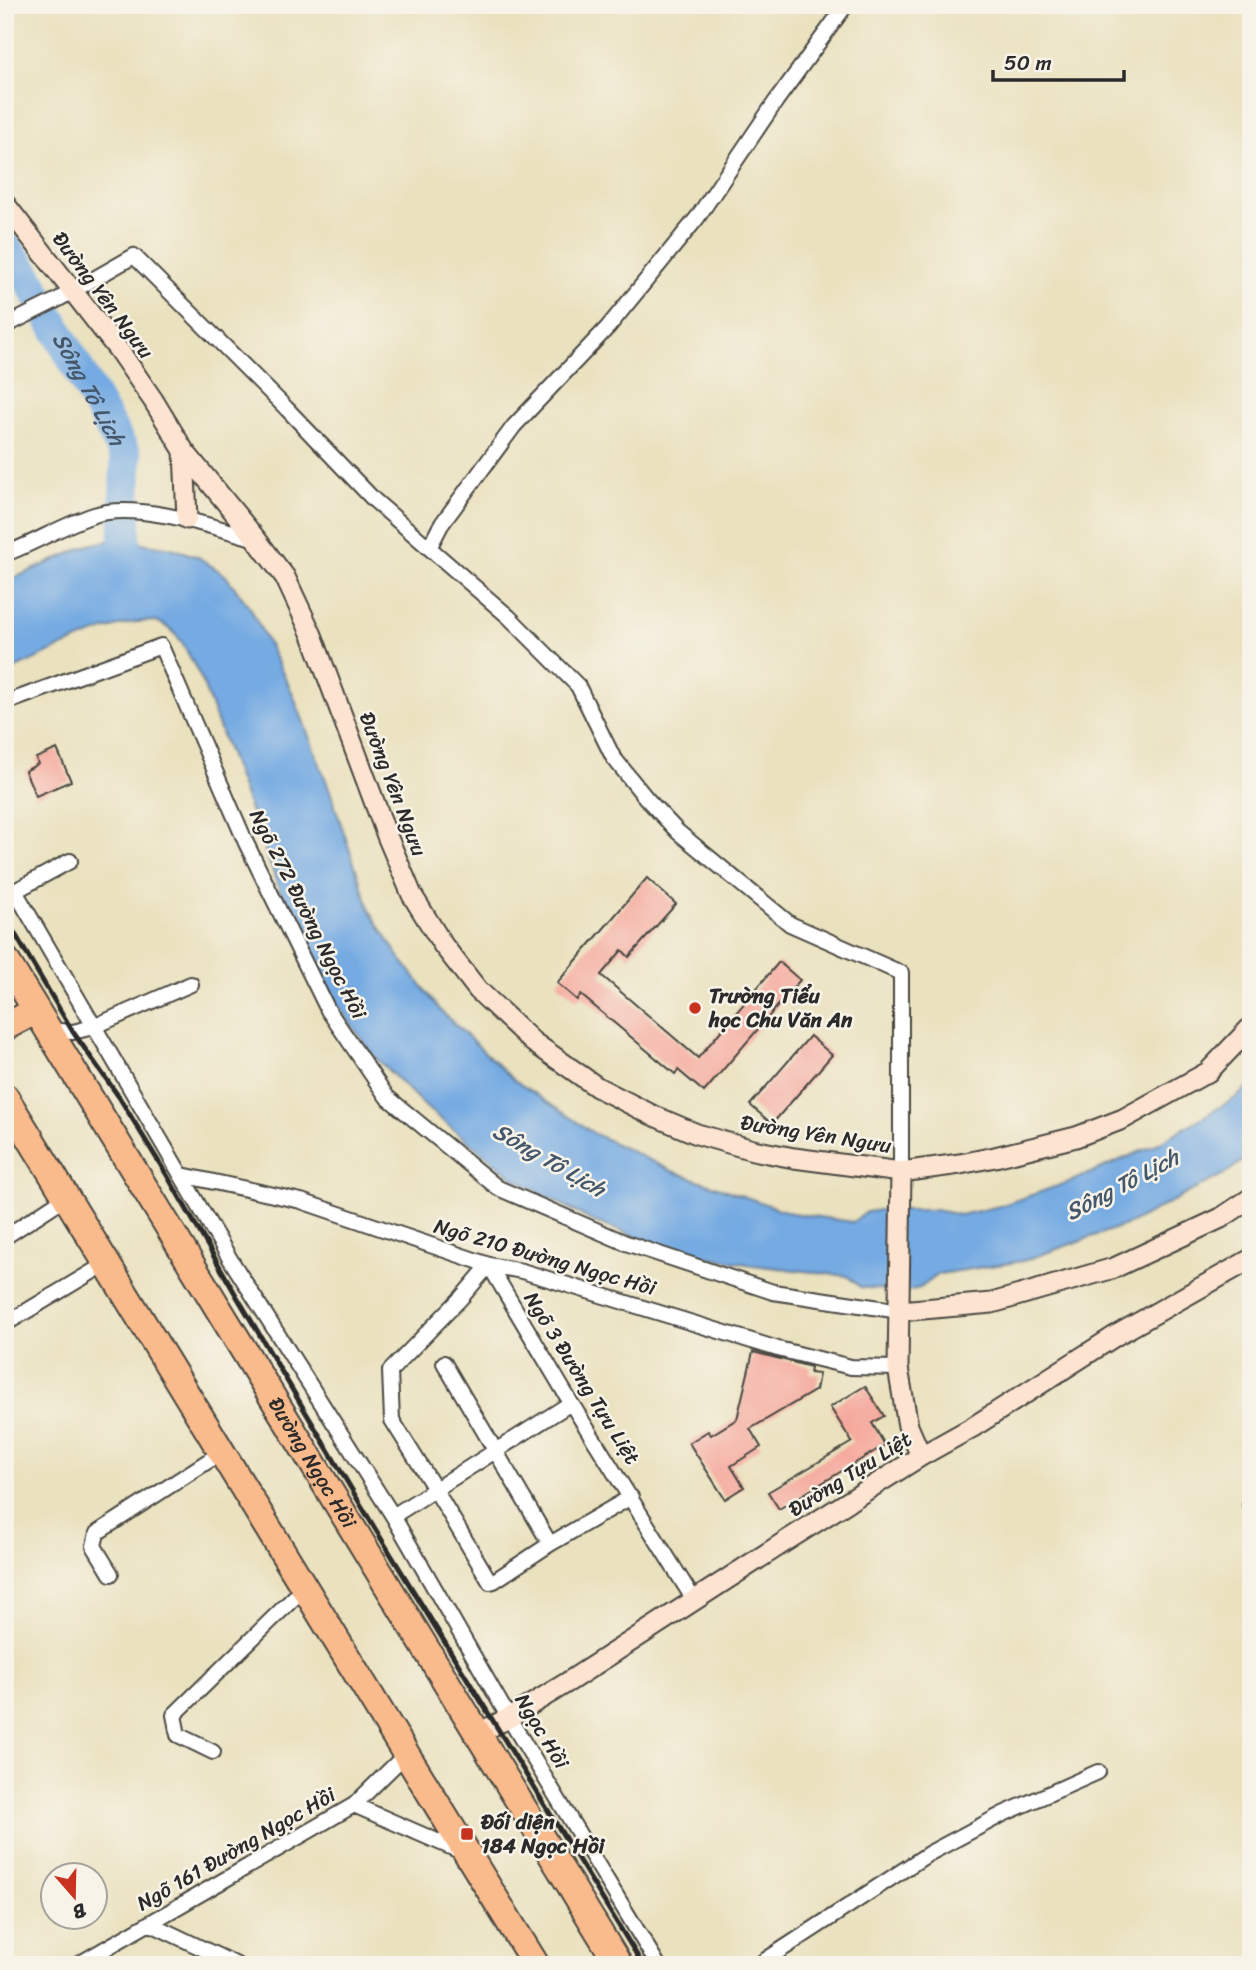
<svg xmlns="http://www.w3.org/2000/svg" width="1256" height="1970" font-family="Sriracha,sans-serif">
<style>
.water{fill:#74aae2;stroke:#506a86;stroke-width:2}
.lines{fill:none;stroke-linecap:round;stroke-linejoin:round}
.river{stroke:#74aae2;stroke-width:32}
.building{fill:#f5a99c}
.street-casing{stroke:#484641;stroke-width:18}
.secondary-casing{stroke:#484641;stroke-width:23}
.highway-casing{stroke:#484641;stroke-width:30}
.street{stroke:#fff;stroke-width:14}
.secondary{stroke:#fde4d1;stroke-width:19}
.highway{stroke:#fabb8c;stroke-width:26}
.rail{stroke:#2b2b2b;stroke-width:5}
.poi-dot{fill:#c8321e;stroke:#f7f3e8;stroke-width:2.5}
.labels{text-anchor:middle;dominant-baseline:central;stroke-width:5;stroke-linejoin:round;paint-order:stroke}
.street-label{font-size:21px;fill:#2b2b2b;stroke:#f7f3e8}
.poi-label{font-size:21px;font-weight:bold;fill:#2b2b2b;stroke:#f7f3e8;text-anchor:start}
.water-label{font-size:23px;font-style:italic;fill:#45576b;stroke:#f7f3e8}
</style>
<rect width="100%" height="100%" fill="#f7f3e8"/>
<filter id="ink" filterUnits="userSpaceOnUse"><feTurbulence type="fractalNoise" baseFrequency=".0143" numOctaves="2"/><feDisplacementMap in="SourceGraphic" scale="14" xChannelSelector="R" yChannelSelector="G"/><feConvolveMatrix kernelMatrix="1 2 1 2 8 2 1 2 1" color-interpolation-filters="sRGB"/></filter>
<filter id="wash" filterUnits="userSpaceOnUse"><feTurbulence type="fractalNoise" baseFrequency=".00686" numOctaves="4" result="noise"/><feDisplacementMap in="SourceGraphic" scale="28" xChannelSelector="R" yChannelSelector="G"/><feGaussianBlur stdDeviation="1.57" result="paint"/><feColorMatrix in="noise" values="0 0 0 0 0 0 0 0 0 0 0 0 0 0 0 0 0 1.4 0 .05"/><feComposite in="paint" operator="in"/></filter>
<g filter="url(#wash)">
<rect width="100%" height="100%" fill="#eae1be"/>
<!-- water -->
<path class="water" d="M116,539L172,548L198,557L225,575L251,609L292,692L330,791L370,911L397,954L442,1012L514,1080L595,1134L672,1171L791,1213L853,1222L867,1212L880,1210H936L960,1215L1000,1206L1072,1181L1155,1145L1237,1097L1251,1084V1154L1228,1172L1131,1223L1023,1261L939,1274L920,1288L901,1292L860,1287L847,1276L752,1265L678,1251L592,1221L515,1179L428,1109L373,1055L343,1013L326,994L298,939L200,676C190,659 181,633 162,624C132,609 37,659 5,673V582L89,545Z"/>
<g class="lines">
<!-- river -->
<path class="river" id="s1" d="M5,246L26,274L126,456L124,581"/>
</g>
<g id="blocks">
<!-- building -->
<path class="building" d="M57,749L71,781L36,796L25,771L38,764L36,758Z
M647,878L676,904L629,957L622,950L601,975L698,1058L779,962L800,980L704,1092L678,1070L675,1074L581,995L577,1000L557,983Z
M810,1036L832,1055L772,1124L750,1105Z
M753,1352L811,1367L810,1373L819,1374L816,1390L750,1429L761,1447L731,1466L744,1487L725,1499L689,1443L708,1431L711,1435L737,1419Z
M865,1386L884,1416L872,1423L885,1445L779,1509L768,1492L852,1442L830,1407Z"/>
</g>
</g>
<g filter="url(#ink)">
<use href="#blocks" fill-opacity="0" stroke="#484641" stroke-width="2"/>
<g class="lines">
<defs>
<path id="street" d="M5,326L57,300L134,256L286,408L374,500L509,617L578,686L613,757L646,798L678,832L790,924L901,973V1172
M429,548L441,525L514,426L608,327L697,218L776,101L846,5
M5,554C35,543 63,525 94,515C136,501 214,527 256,539
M5,703L161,646L246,843L328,1010L387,1097L498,1188L626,1243L773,1292L900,1311
M70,861L15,891L230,1259L393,1516L509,1718L658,1965
M48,1030L73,1032L93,1027L191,984
M182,1175L301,1201L489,1265L522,1271L778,1349L851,1367L898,1368
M5,1237L66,1197
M5,1324L107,1263
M444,1363L550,1544
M631,1497L550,1544L494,1581L490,1582L435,1489L392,1420L390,1371L461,1298L489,1265L571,1403L694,1600
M1250,1505H1251
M393,1516L571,1403
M111,1574L94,1546L97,1533L222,1452
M213,1752L178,1735L174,1715L305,1587
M354,1805L462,1852
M149,1923L237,1965
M5,1961L8,1965
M77,1965L354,1805L406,1754
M758,1965L928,1854L1003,1814L1098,1772"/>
<path id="secondary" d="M5,204L120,352L153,400L184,451L256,539L285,577L312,635L387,836L412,895L443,945L478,990L533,1042L597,1087L652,1115L697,1134L753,1150L794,1158L901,1172L960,1164L995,1157L1076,1137L1123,1119L1208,1072L1251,1027
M184,451L187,519
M901,1172L898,1368L908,1426L921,1456
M900,1311L992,1303L1114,1268L1221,1218L1251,1198
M478,1733L509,1718L568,1682L789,1539L921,1456L973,1427L1115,1336L1251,1259"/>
<g id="highway">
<path id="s2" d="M5,959L619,1965"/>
<path d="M5,1027L35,1011"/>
<path d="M5,1097L406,1754L536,1965"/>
</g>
</defs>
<!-- street casing -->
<use href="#street" class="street-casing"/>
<!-- secondary casing -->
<use href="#secondary" class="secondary-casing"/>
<!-- highway casing -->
<use href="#highway" class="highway-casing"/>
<!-- street -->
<use href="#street" class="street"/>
<!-- secondary -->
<use href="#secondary" class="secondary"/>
<!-- highway -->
<use href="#highway" class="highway"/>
<!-- rail -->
<path class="rail" d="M5,917L73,1032L119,1097L168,1177L236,1295L374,1527L643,1965"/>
</g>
</g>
<!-- markers -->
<g class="poi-dot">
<circle cx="695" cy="1008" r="7"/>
<rect x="460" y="1827" width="14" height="14" rx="3.5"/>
</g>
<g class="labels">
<!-- street labels -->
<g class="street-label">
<text transform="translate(103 295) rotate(53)">Đường Yên Ngưu</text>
<text transform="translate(393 784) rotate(69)">Đường Yên Ngưu</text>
<text transform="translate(308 914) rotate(63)">Ngõ 272 Đường Ngọc Hồi</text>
<text transform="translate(816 1134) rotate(9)">Đường Yên Ngưu</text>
<text transform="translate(545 1257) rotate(16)">Ngõ 210 Đường Ngọc Hồi</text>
<text transform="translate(582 1378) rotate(58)">Ngõ 3 Đường Tựu Liệt</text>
<text stroke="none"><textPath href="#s2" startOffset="590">Đường Ngọc Hồi</textPath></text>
<text transform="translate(850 1474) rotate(-32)">Đường Tựu Liệt</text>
<text transform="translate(542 1731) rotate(59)">Ngọc Hồi</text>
<text transform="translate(236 1849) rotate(-30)">Ngõ 161 Đường Ngọc Hồi</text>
</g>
<!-- poi labels -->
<g class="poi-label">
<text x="709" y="996">Trường Tiểu<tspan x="709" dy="24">học Chu Văn An</tspan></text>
<text x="481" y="1822">Đối diện<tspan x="481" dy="24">184 Ngọc Hồi</tspan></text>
</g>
<!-- water labels -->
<g class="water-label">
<text stroke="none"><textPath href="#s1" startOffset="166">Sông Tô Lịch</textPath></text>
<text transform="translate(549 1160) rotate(30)">Sông Tô Lịch</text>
<text transform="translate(1122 1185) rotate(-28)">Sông Tô Lịch</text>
</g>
</g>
<!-- margin -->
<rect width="1256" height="1970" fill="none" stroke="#f7f3e8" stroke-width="28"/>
<!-- north arrow -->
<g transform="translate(74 1896) rotate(160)"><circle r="33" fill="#f7f3e8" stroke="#a5a39c" stroke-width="2"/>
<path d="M0-5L12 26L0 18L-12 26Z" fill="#c8321e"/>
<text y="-10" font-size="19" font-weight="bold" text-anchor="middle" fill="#2b2b2b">B</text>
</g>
<!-- scale -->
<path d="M993 70v10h131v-10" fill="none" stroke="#2b2b2b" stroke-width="3.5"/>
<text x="1004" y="70" font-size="21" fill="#2b2b2b" stroke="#f7f3e8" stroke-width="5" paint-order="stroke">50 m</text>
</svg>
